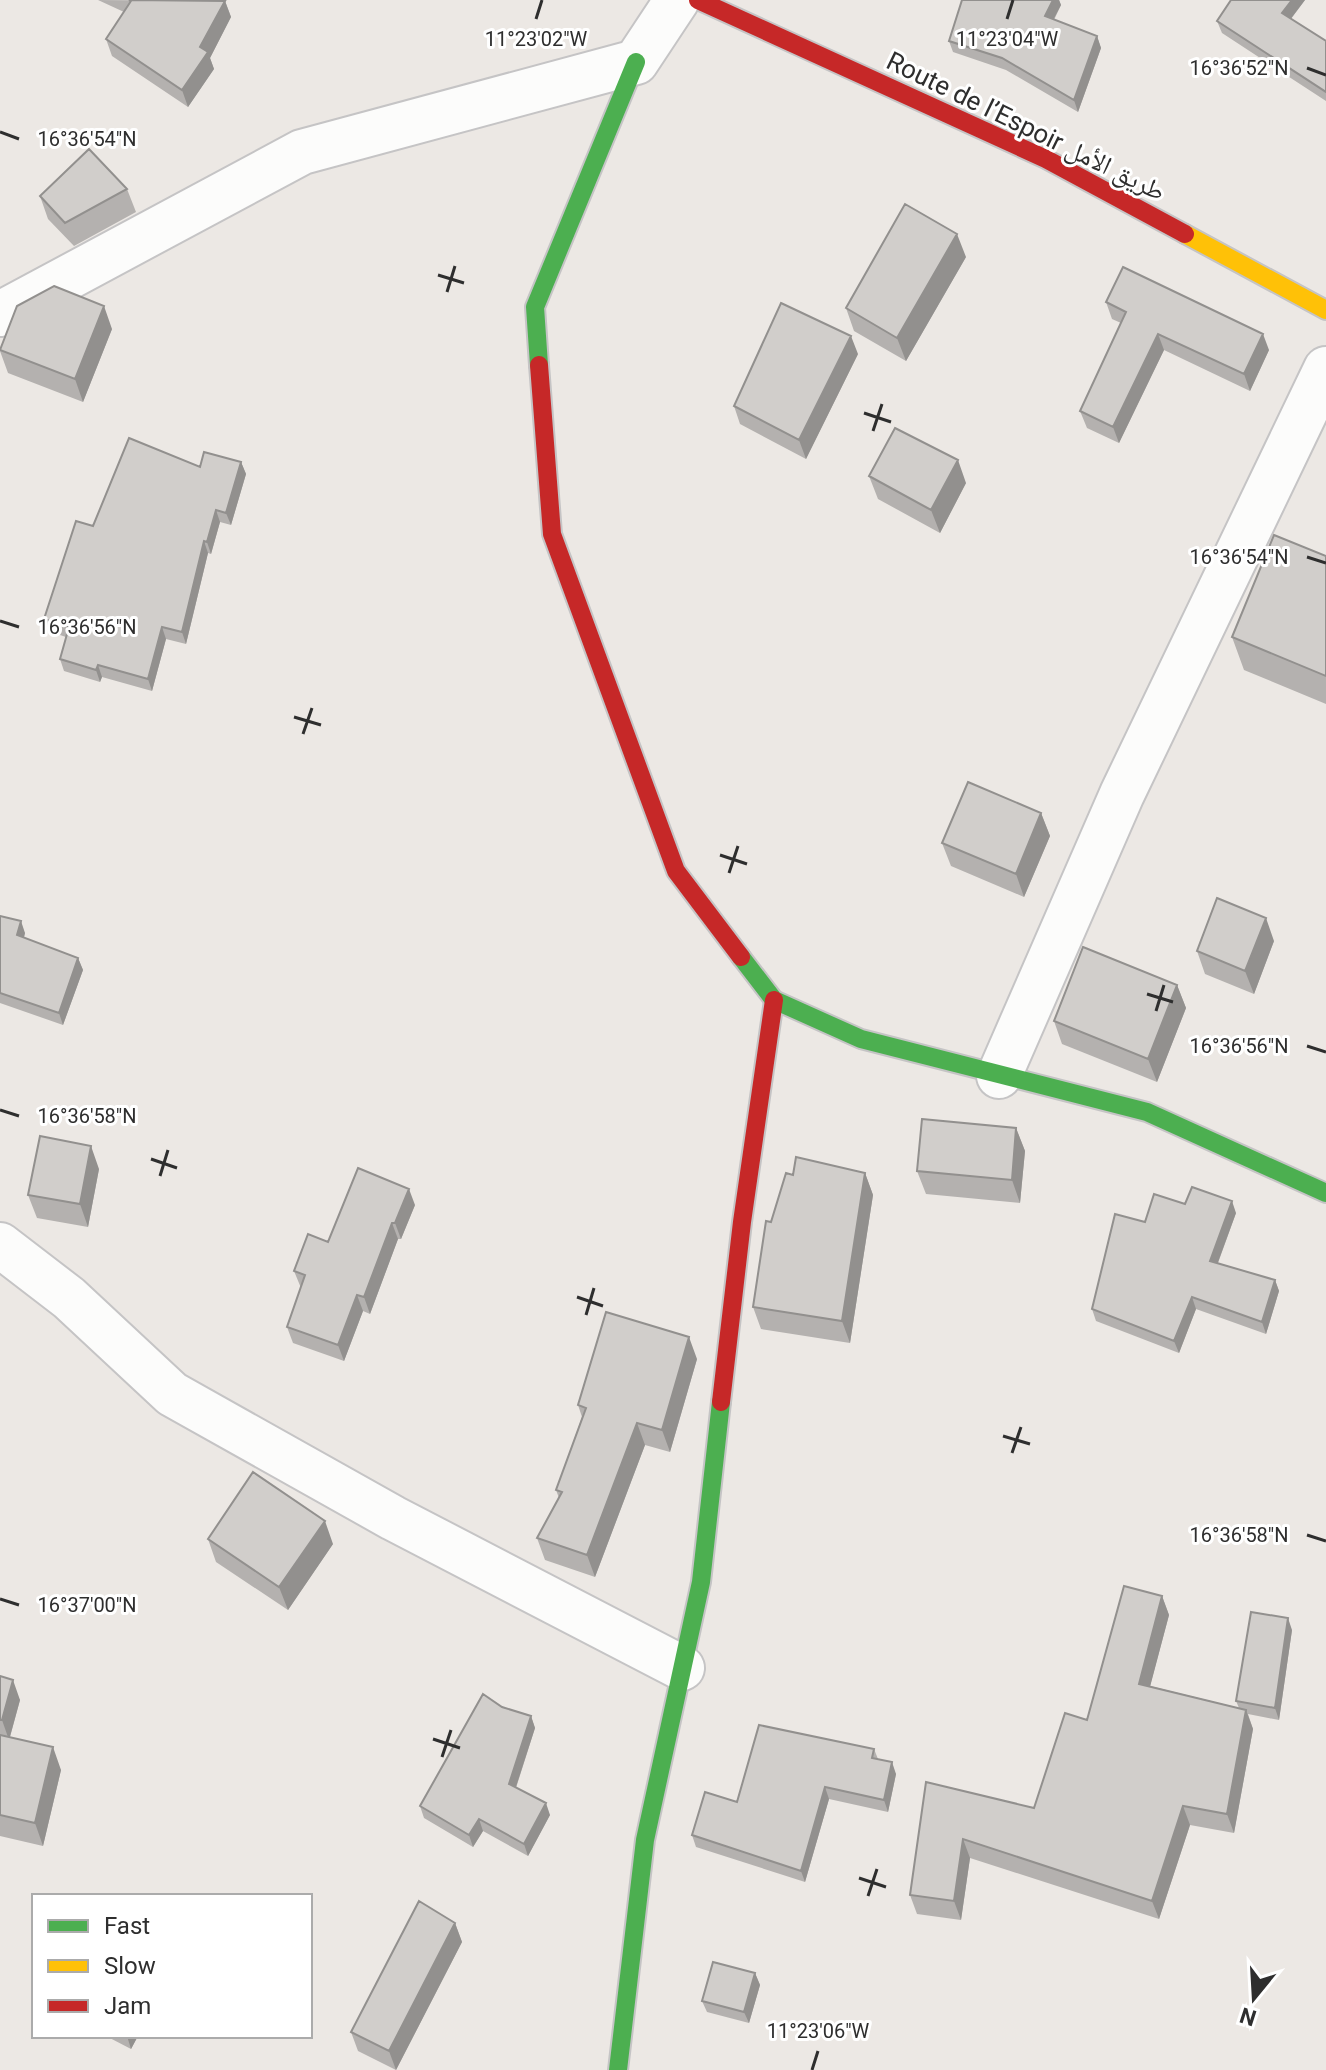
<svg xmlns="http://www.w3.org/2000/svg" width="1326" height="2070" font-family="Roboto,'Noto Naskh Arabic',sans-serif">
<style>
.lines{fill:none;stroke-linecap:round;stroke-linejoin:round}
.street-casing{stroke:#c5c4c5;stroke-width:48}
.fast-casing{stroke:#c5c4c5;stroke-width:22}
.slow-casing{stroke:#c5c4c5;stroke-width:22}
.jam-casing{stroke:#c5c4c5;stroke-width:22}
.street{stroke:#fcfcfb;stroke-width:44}
.fast{stroke:#4caf50;stroke-width:18}
.slow{stroke:#ffc107;stroke-width:18}
.jam{stroke:#c62828;stroke-width:18}
.wall{fill:#b4b1af}
.shaded-wall{fill:#92908e}
.building{fill:#d1cecb;stroke:#92908e;stroke-width:2}
.ticks{fill:none;stroke:#2e2e2e;stroke-width:3}
.labels{text-anchor:middle;dominant-baseline:central;stroke-width:6;stroke-linejoin:round;paint-order:stroke}
.street-label{font-size:26px;fill:#2e2e2e;stroke:#fff}
.ticks-label{font-size:20px;text-anchor:middle;fill:#2e2e2e;stroke:#fff;stroke-width:6;stroke-linejoin:round;paint-order:stroke}
</style>
<rect width="100%" height="100%" fill="#ece8e4"/>
<g class="lines">
<defs>
<path id="street" d="M0,314L302,152L636,62L677,0
M999,1076L1122,794L1326,369
M0,1245L69,1298L172,1394L393,1518L682,1668"/>
<path id="fast" d="M539,365L535,307L636,62
M741,957L774,1000L861,1039L1147,1112L1326,1193
M618,2070L645,1840L701,1582L721,1402"/>
<path id="slow" d="M1185,234L1326,310"/>
<path id="jam" d="M698,0L1046,159L1185,234
M539,365L552,534L676,871L741,957
M721,1402L742,1222L774,1000"/>
</defs>
<!-- street casing -->
<use href="#street" class="street-casing"/>
<!-- fast casing -->
<use href="#fast" class="fast-casing"/>
<!-- slow casing -->
<use href="#slow" class="slow-casing"/>
<!-- jam casing -->
<use href="#jam" class="jam-casing"/>
<!-- street -->
<use href="#street" class="street"/>
<!-- fast -->
<use href="#fast" class="fast"/>
<!-- slow -->
<use href="#slow" class="slow"/>
<!-- jam -->
<use href="#jam" class="jam"/>
</g>
<!-- wall -->
<path class="wall" d="M98,0L225,1L231,17L210,58L214,69L188,107L112,56L106,39L124,12Z
M991,0H1059L1061,5L1054,20L1097,36L1101,48L1078,112L1006,70L953,52L949,41Z
M1231,0H1305L1291,19L1326,41V101L1222,33L1217,21Z
M127,189L136,212L74,246L48,219L40,196Z
M966,257L906,361L854,331L846,308Z
M1106,302L1269,350L1250,391L1164,350L1119,443L1087,428L1080,411L1121,323L1112,319Z
M112,329L83,402L8,373L0,351V348Z
M858,354L806,459L740,424L734,406Z
M241,462L246,474L231,525L220,522L211,554L208,553L186,644L166,639L152,691L102,677L100,682L64,671L60,659L66,637L48,631L44,619L93,526Z
M869,476L966,483L940,533L878,499Z
M1326,556V704L1244,670L1232,637Z
M1041,813L1050,836L1024,897L951,866L942,843Z
M0,916L25,933L24,938L78,958L83,970L63,1025L0,1003Z
M1274,941L1254,994L1205,974L1197,951Z
M1177,985L1186,1008L1157,1082L1062,1044L1054,1021Z
M1016,1128L1025,1151L1020,1203L926,1194L917,1171Z
M99,1169L88,1227L37,1218L28,1195Z
M865,1173L873,1195L850,1343L761,1329L753,1307L771,1222L793,1175Z
M1185,1204L1236,1213L1218,1263L1275,1280L1279,1291L1266,1334L1196,1309L1179,1353L1096,1321L1092,1309L1145,1222Z
M415,1205L401,1239H398L370,1314L363,1311L344,1361L293,1343L287,1327L301,1288L294,1271L328,1242Z
M697,1359L670,1452L645,1445L595,1577L545,1560L537,1538L559,1498L556,1490L582,1417L578,1405Z
M208,1539L333,1544L288,1610L216,1562Z
M1162,1596L1169,1615L1150,1686L1239,1708L1236,1701L1292,1630L1279,1720L1248,1714L1253,1729L1234,1833L1190,1825L1159,1919L970,1858L961,1920L917,1914L910,1895L926,1782L1034,1808Z
M0,1676L20,1700L10,1737L61,1770L43,1846L0,1836Z
M502,1707L531,1716L535,1728L516,1788L550,1815L528,1856L483,1831L473,1847L424,1818L420,1806Z
M874,1749L878,1759L896,1774L888,1812L829,1799L805,1882L696,1847L692,1835L737,1802Z
M455,1923L462,1942L396,2070L358,2051L351,2032Z
M755,1973L760,1985L749,2023L707,2012L702,2001Z
M106,2036H138L131,2049Z"/>
<!-- shaded-wall -->
<path class="shaded-wall" d="M1053,0H1059L1061,5L1049,28L1045,16Z
M1292,0H1305L1286,25L1282,13Z
M225,1L231,17L210,58L214,69L188,107L182,90L200,47Z
M1097,36L1101,48L1078,112L1074,100Z
M957,234L966,257L906,361L897,338Z
M104,306L112,329L83,402L75,379Z
M1158,334L1164,350L1119,443L1113,427Z
M1263,334L1269,350L1250,391L1244,374Z
M851,336L858,354L806,459L799,440Z
M958,460L966,483L940,533L931,510Z
M241,462L246,474L231,525L226,513Z
M216,510L220,522L211,554L207,542Z
M204,541L208,553L186,644L182,632Z
M162,627L166,639L152,691L148,679Z
M98,665L102,677L100,682L96,670Z
M1041,813L1050,836L1024,897L1016,874Z
M1266,918L1274,941L1254,994L1245,971Z
M21,921L25,933L21,947L17,935Z
M78,958L83,970L63,1025L59,1013Z
M1177,985L1186,1008L1157,1082L1148,1059Z
M1016,1128L1025,1151L1020,1203L1012,1180Z
M91,1146L99,1169L88,1227L80,1204Z
M865,1173L873,1195L850,1343L842,1321Z
M409,1189L415,1205L401,1239L395,1223Z
M1232,1201L1236,1213L1214,1273L1210,1261Z
M392,1223L398,1239L370,1314L364,1297Z
M1275,1280L1279,1291L1266,1334L1262,1322Z
M357,1295L363,1311L344,1361L338,1345Z
M1192,1297L1196,1309L1179,1353L1174,1341Z
M689,1337L697,1359L670,1452L662,1430Z
M637,1423L645,1445L595,1577L587,1555Z
M325,1521L333,1544L288,1610L279,1587Z
M1162,1596L1169,1615L1146,1702L1139,1684Z
M1288,1618L1292,1630L1279,1720L1275,1708Z
M13,1680L20,1700L9,1740L2,1720Z
M1246,1710L1253,1729L1234,1833L1227,1814Z
M531,1716L535,1728L513,1796L509,1784Z
M53,1747L61,1770L43,1846L35,1823Z
M892,1762L896,1774L888,1812L884,1800Z
M825,1787L829,1799L805,1882L801,1871Z
M546,1803L550,1815L528,1856L524,1844Z
M1183,1806L1190,1825L1159,1919L1152,1901Z
M479,1819L483,1831L473,1847L469,1835Z
M963,1839L970,1858L961,1920L954,1901Z
M455,1923L462,1942L396,2070L389,2051Z
M755,1973L760,1985L749,2023L744,2012Z
M127,2036H138L131,2049Z"/>
<!-- building -->
<path class="building" d="M129,0L225,1L200,47L208,52L182,90L106,39L131,1Z
M962,0H1053L1045,16L1097,36L1074,100L1002,58L949,41Z
M1231,0H1292L1282,13L1326,41V92L1217,21Z
M89,149L127,189L65,223L40,196Z
M905,204L957,234L897,338L846,308Z
M1123,267L1263,334L1244,374L1158,334L1113,427L1080,411L1126,312L1106,302Z
M54,286L104,306L75,379L0,350L17,306Z
M781,303L851,336L799,440L734,406Z
M895,428L958,460L931,510L869,476Z
M129,438L200,467L204,452L241,462L226,513L216,510L207,542L204,541L182,632L162,627L148,679L98,665L96,670L60,659L69,627L44,619L76,521L93,526Z
M1274,535L1326,556V676L1232,637Z
M968,782L1041,813L1016,874L942,843Z
M1217,898L1266,918L1245,971L1197,951Z
M0,916L21,921L17,935L78,958L59,1013L0,993Z
M1083,947L1177,985L1148,1059L1054,1021Z
M922,1119L1016,1128L1012,1180L917,1171Z
M40,1136L91,1146L80,1204L28,1195Z
M796,1157L865,1173L842,1321L753,1307L766,1221L771,1222L786,1173L793,1175Z
M358,1168L409,1189L395,1223H392L364,1297L357,1295L338,1345L287,1327L305,1275L294,1271L308,1234L328,1242Z
M1192,1187L1232,1201L1210,1261L1275,1280L1262,1322L1192,1297L1174,1341L1092,1309L1115,1214L1145,1222L1154,1194L1185,1204Z
M606,1312L689,1337L662,1430L637,1423L587,1555L537,1538L562,1492L556,1490L586,1408L578,1405Z
M253,1472L325,1521L279,1587L208,1539Z
M1124,1586L1162,1596L1139,1684L1246,1710L1227,1814L1183,1806L1152,1901L963,1839L954,1901L910,1895L926,1782L1034,1808L1065,1713L1087,1720Z
M1251,1612L1288,1618L1275,1708L1236,1701Z
M0,1676L13,1680L2,1720H0Z
M483,1694L502,1707L531,1716L509,1784L546,1803L524,1844L479,1819L469,1835L420,1806Z
M759,1725L874,1749L872,1758L892,1762L884,1800L825,1787L801,1871L692,1835L705,1792L737,1802Z
M0,1735L53,1747L35,1823L0,1815Z
M419,1901L455,1923L389,2051L351,2032Z
M713,1962L755,1973L744,2012L702,2001Z"/>
<!-- ticks -->
<path class="ticks" d="M536,19L542,0M1007,19L1013,0M1307,68L1326,75M0,132L19,139M438,275L464,283M447,292L455,266M864,413L891,422M873,431L882,404M1307,557L1326,563M0,621L19,627M294,717L321,725M303,734L312,708M720,855L747,864M729,873L738,846M1147,994L1173,1002M1156,1011L1164,985M1307,1046L1326,1052M0,1110L19,1116M151,1159L177,1168M160,1176L168,1150M577,1297L603,1306M586,1315L594,1288M1003,1436L1030,1444M1012,1453L1021,1427M1307,1535L1326,1541M0,1599L19,1605M433,1739L460,1748M442,1757L451,1730M859,1878L886,1887M868,1896L877,1869M812,2070L818,2051"/>
<g class="labels">
<!-- street labels -->
<g class="street-label">
<text transform="translate(1026 126) rotate(26)">Route de l’Espoir طريق الأمل</text>
</g>
</g>
<g class="ticks-label">
<text x="536" y="46">11°23'02"W</text>
<text x="1007" y="46">11°23'04"W</text>
<text x="1239" y="75">16°36'52"N</text>
<text x="87" y="146">16°36'54"N</text>
<text x="1239" y="564">16°36'54"N</text>
<text x="87" y="634">16°36'56"N</text>
<text x="1239" y="1053">16°36'56"N</text>
<text x="87" y="1123">16°36'58"N</text>
<text x="1239" y="1542">16°36'58"N</text>
<text x="87" y="1612">16°37'00"N</text>
<text x="818" y="2038">11°23'06"W</text>
</g>
<!-- legend -->
<rect x="32" y="1894" width="280" height="144" fill="#ffffff" stroke="#ababab" stroke-width="2"/>
<rect x="48" y="1920" width="40" height="12" fill="#4caf50" stroke="#ababab" stroke-width="2"/>
<text x="104" y="1934" font-size="24" fill="#2e2e2e">Fast</text>
<rect x="48" y="1960" width="40" height="12" fill="#ffc107" stroke="#ababab" stroke-width="2"/>
<text x="104" y="1974" font-size="24" fill="#2e2e2e">Slow</text>
<rect x="48" y="2000" width="40" height="12" fill="#c62828" stroke="#ababab" stroke-width="2"/>
<text x="104" y="2014" font-size="24" fill="#2e2e2e">Jam</text>
<!-- north arrow -->
<g transform="translate(1254 1998) rotate(198)" stroke="#ffffff" stroke-width="6" paint-order="stroke">
<path d="M0-6L14 30L0 20L-14 30Z" fill="#2e2e2e"/>
<text y="-12" font-size="22" font-weight="bold" text-anchor="middle" fill="#2e2e2e">N</text>
</g>
</svg>
